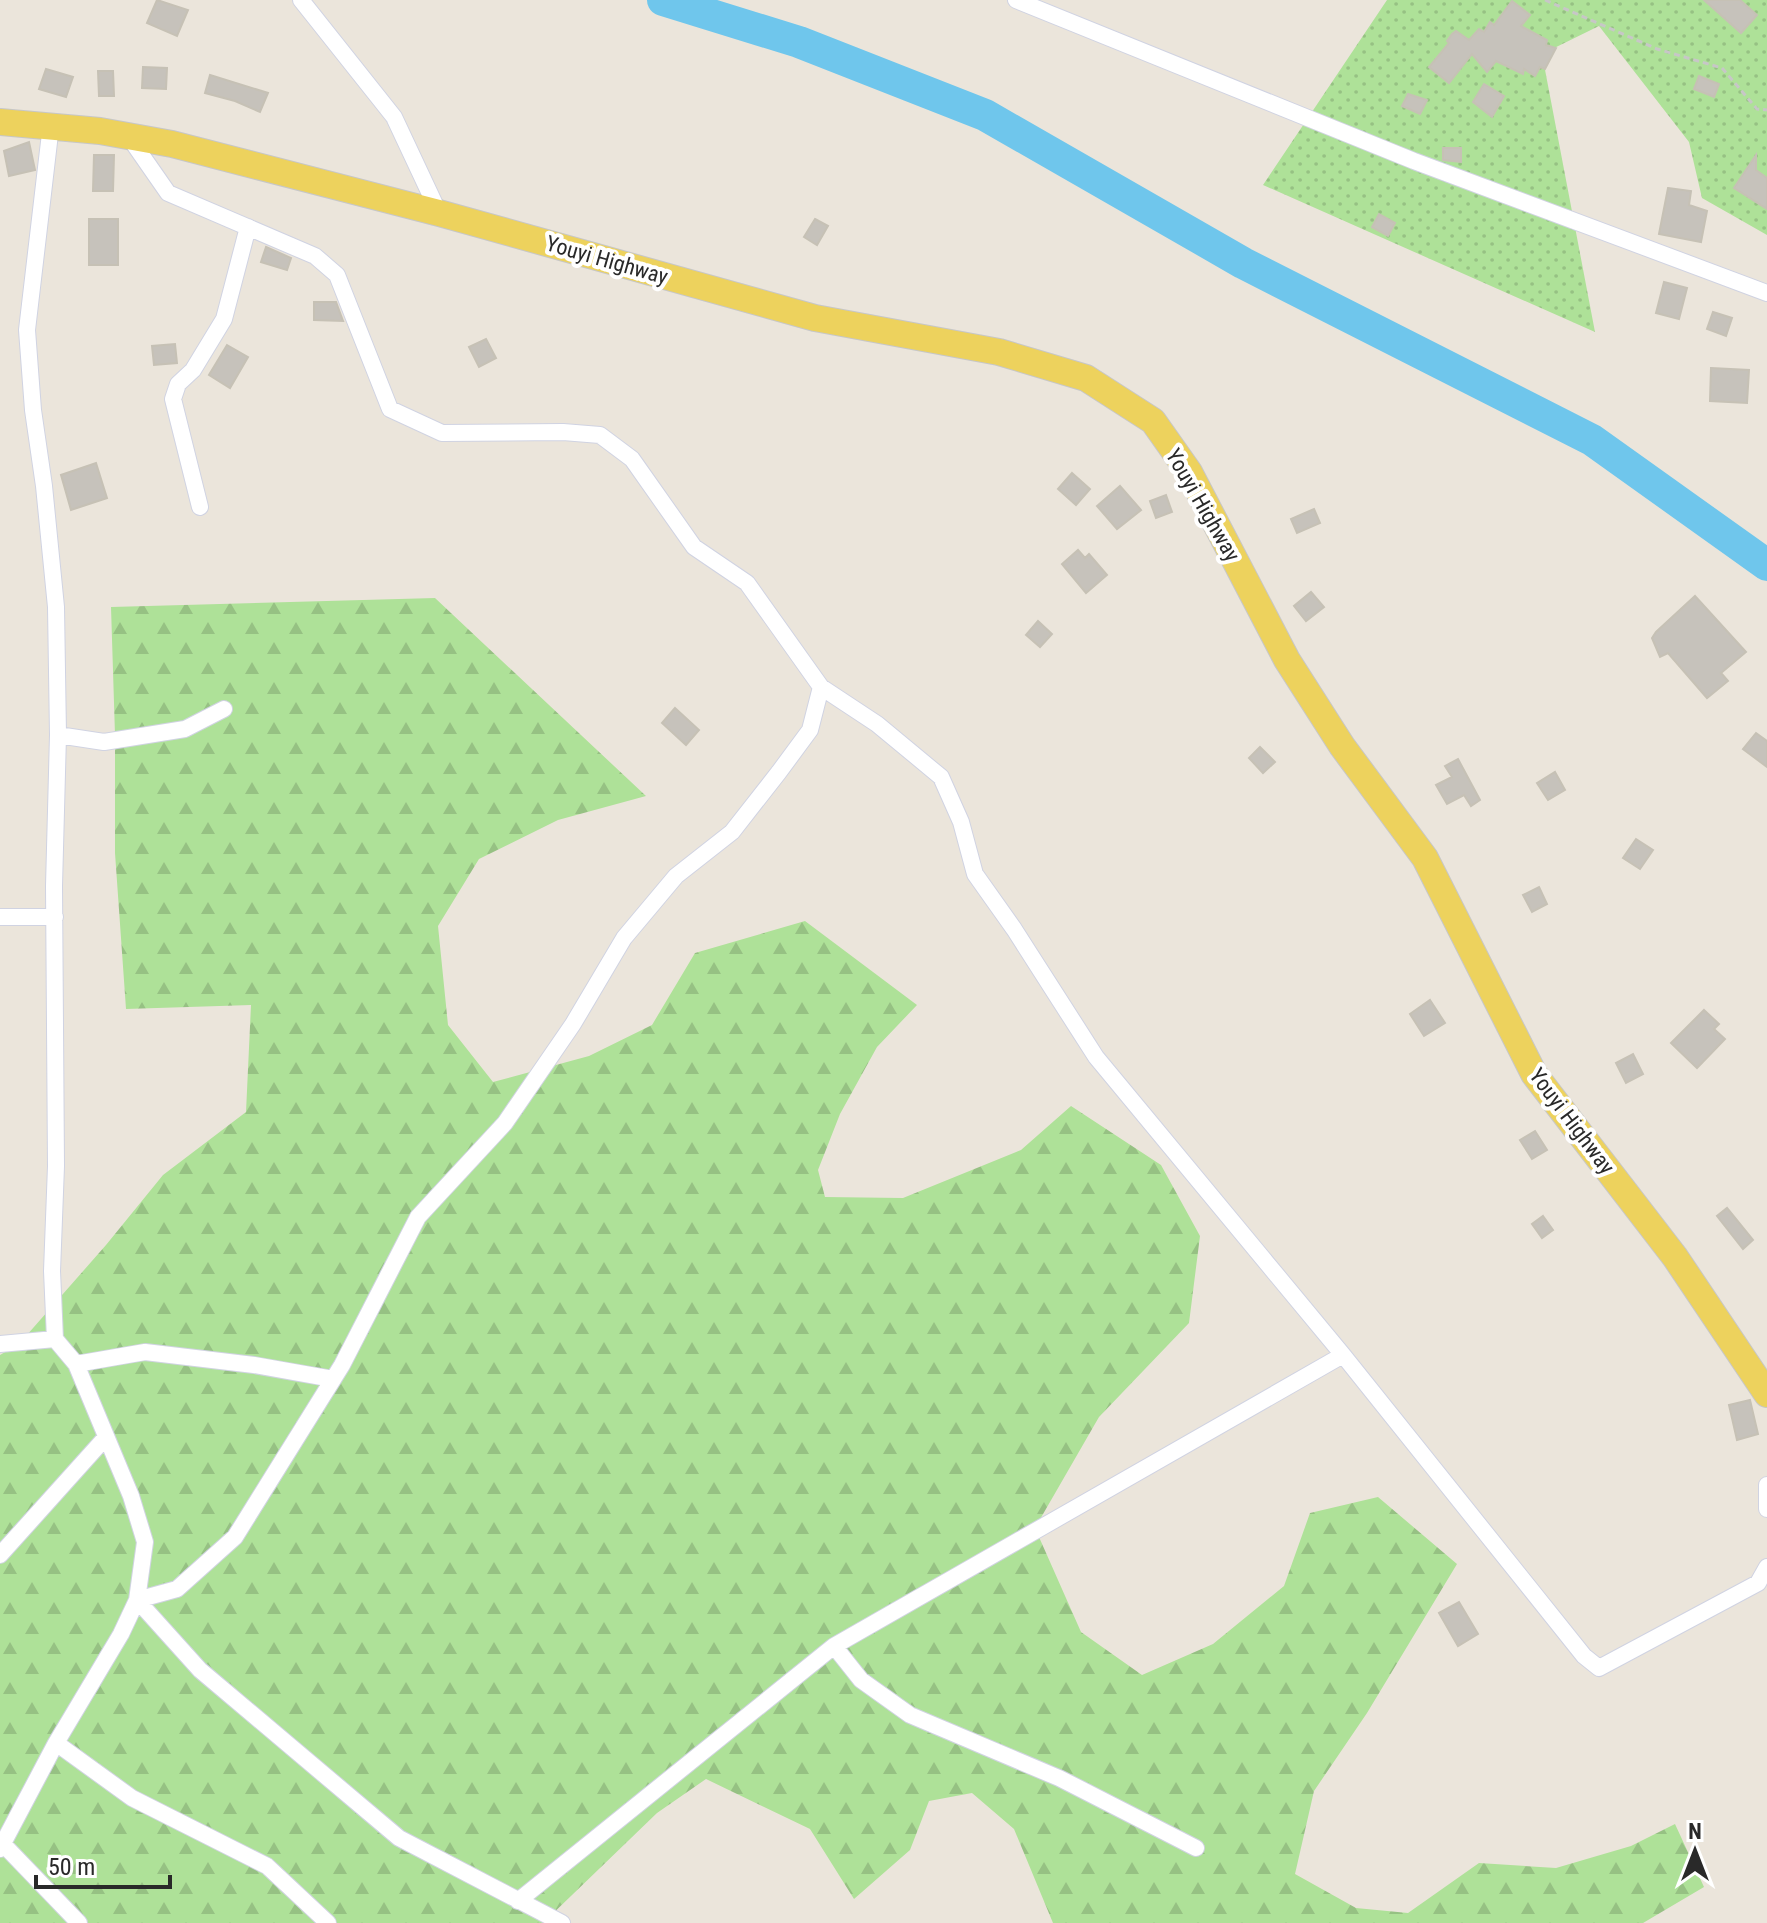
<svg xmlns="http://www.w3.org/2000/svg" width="1767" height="1923" font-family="'Roboto Condensed',sans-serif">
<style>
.grass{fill:url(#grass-dots)}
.forest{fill:url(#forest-firs)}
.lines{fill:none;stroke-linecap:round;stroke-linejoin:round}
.river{stroke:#6fc6ec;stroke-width:32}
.building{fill:#c6c2bb;stroke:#c6c1b5;stroke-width:2}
.street-casing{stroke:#d0d3e2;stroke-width:18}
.primary-casing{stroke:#c7c7c7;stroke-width:28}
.path{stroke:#c7c7c7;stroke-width:3;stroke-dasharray:6 4;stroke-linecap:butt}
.street{stroke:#fff;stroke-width:16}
.primary{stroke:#edd25d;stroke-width:26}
.labels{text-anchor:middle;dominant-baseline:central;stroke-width:8;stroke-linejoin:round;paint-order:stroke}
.street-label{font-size:22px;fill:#292929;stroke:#fff}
</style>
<defs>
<pattern id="grass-dots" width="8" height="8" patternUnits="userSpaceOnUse" patternTransform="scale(2)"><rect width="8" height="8" fill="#aee198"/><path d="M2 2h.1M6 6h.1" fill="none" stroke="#96c183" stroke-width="1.8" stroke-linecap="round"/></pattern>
<pattern id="forest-firs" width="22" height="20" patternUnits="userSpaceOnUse" patternTransform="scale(2)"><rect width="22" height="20" fill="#aee198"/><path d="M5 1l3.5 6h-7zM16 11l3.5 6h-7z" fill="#96c183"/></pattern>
</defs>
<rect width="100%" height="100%" fill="#ebe5db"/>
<!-- grass -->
<path class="grass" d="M1387,0H1767V235L1702,198L1689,142L1599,26L1542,54L1595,332L1263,185Z"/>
<!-- forest -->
<path class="forest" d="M435,598L646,796L558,820L479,859L438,926L448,1025L493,1082L589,1056L652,1025L695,953L805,921L917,1005L877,1047L840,1114L818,1170L825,1197L903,1198L1021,1150L1071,1106L1161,1165L1200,1236L1189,1323L1099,1417L1035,1528L1081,1632L1142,1675L1213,1644L1284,1586L1310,1513L1378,1497L1457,1564L1367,1713L1314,1791L1295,1874L1356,1908L1408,1913L1479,1863L1556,1868L1631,1846L1675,1824L1704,1887L1643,1923H1053L1014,1829L972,1793L929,1801L910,1850L854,1899L810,1829L706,1779L657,1813L543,1923H0V1355L19,1344L106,1245L163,1175L246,1112L251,1005L126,1009L115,853V735L111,607Z"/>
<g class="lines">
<!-- river -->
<path class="river" d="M663,0L799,42L985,115L1243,263L1592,440L1767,565"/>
</g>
<!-- building -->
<path class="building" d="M157,0L188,10L177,36L147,23Z
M1704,0H1740L1757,15L1741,33Z
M1512,1L1530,15L1521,26L1547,40L1546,45L1556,48L1545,69L1540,67L1535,76L1524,69L1523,74L1496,61L1487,72L1472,54L1449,83L1429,67L1449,43L1447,41L1452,34L1456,31L1469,40L1479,29L1484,32L1490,22L1494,25Z
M143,67L167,68L166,89L142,88Z
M46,69L73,77L66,97L39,89Z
M98,71H113L114,96H99Z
M210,75L268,93L260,112L235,101L205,93Z
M1699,76L1719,84L1714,97L1694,89Z
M1484,84L1504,96L1492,117L1473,102Z
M1408,94L1427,100L1420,114L1402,106Z
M29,142L35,170L9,176L4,151Z
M1443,148H1461V162L1443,160Z
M94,155H114L113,191H93Z
M1756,155V170L1767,178V209L1734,188Z
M1668,188L1691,191L1689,205L1707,211L1701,242L1659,234Z
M1379,214L1395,223L1388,236L1372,227Z
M89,219H118V265H89Z
M815,219L828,226L817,245L804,237Z
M266,247L291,258L287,270L261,262Z
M1664,282L1687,288L1679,319L1656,313Z
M314,302H336L343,321L314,320Z
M1713,312L1732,318L1726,336L1707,329Z
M486,339L496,358L479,367L469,347Z
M175,344L177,363L154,365L152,346Z
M227,345L248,357L230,388L209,375Z
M1711,368L1749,370L1747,403L1710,401Z
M96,463L107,498L71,510L61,475Z
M1072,473L1090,489L1076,505L1058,489Z
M1120,486L1141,510L1117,529L1097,506Z
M1166,495L1172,512L1156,518L1150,501Z
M1314,509L1320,523L1297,533L1291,519Z
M1078,550L1085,558L1089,554L1107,575L1086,593L1062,564Z
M1311,592L1324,607L1306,621L1294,606Z
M1695,596L1746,652L1721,673L1728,681L1707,698L1668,653L1660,657L1652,638L1656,632Z
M1038,621L1052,634L1040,647L1026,635Z
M675,708L699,730L686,745L662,723Z
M1756,733L1767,741V767L1743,749Z
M1260,747L1275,762L1263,773L1249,758Z
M1458,759L1480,800L1471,806L1464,795L1447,804L1436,785L1452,777L1445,766Z
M1555,772L1565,790L1548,800L1537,783Z
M1636,839L1653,850L1640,869L1623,858Z
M1539,887L1547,904L1532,912L1523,895Z
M1430,1000L1445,1023L1424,1036L1410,1014Z
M1704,1010L1719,1024L1714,1029L1725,1039L1697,1068L1671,1043Z
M1633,1054L1643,1074L1626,1083L1616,1063Z
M1535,1131L1547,1150L1532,1159L1520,1140Z
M1727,1208L1753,1240L1743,1249L1717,1216Z
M1543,1216L1553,1230L1542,1238L1532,1224Z
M1750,1400L1758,1434L1737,1440L1729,1405Z
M1459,1602L1478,1634L1458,1646L1439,1613Z"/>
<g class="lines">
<defs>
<path id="street" d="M301,0L394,117L439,213
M1016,0L1414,161L1767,293
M129,137L168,193L315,256L337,275L390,409L442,433L563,432L600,435L632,459L694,547L747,583L821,687L877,724L941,777L961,822L975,874L1014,929L1096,1057L1343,1355L1584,1656L1599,1668L1758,1583L1767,1567
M200,507L173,399L178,384L193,370L224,319L248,227
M58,735L104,742L185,729L224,709
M0,917H55
M0,1344L55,1339
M76,1364L145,1352L254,1365L333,1379
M1767,1485V1509
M0,1555L106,1437
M834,1646L861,1680L910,1715L1059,1778L1196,1848
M56,1743L132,1798L267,1866L328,1923
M3,1844L79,1923
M0,1849L56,1743L121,1634L137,1600L145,1542L131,1496L76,1364L55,1339L52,1271L56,1166L54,886L58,735L56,607L44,486L33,410L27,330L51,125
M518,1901L834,1646L1343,1355
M562,1923L399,1838L200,1670L137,1600L177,1589L235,1537L342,1365L418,1217L505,1123L573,1024L624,938L676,876L732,832L779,772L810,730L821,687"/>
<path id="primary" d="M0,122L100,131L172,144L439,213L815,318L999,352L1086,378L1153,421L1189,472L1287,660L1342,746L1425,858L1534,1074L1675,1257L1767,1394"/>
</defs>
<!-- street casing -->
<use href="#street" class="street-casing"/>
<!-- primary casing -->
<use href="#primary" class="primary-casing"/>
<!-- path -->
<path class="path" d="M1545,0L1657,49L1722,68L1757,109L1767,110"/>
<!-- street -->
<use href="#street" class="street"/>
<!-- primary -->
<use href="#primary" class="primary"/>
</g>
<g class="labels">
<!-- street labels -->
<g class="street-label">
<text transform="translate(607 260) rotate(16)">Youyi Highway</text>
<text transform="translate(1203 505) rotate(60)">Youyi Highway</text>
<text transform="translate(1572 1121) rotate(53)">Youyi Highway</text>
</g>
</g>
<!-- north arrow -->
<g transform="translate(1695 1851)" stroke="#ffffff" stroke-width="6" paint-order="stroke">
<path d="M0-6L14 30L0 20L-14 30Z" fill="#292929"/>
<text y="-12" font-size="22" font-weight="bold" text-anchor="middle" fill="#292929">N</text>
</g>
<!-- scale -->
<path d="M36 1875v12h134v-12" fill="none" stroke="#292929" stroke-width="4"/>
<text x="48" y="1875" font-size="24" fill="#292929" stroke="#ffffff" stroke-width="6" paint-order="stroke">50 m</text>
</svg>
